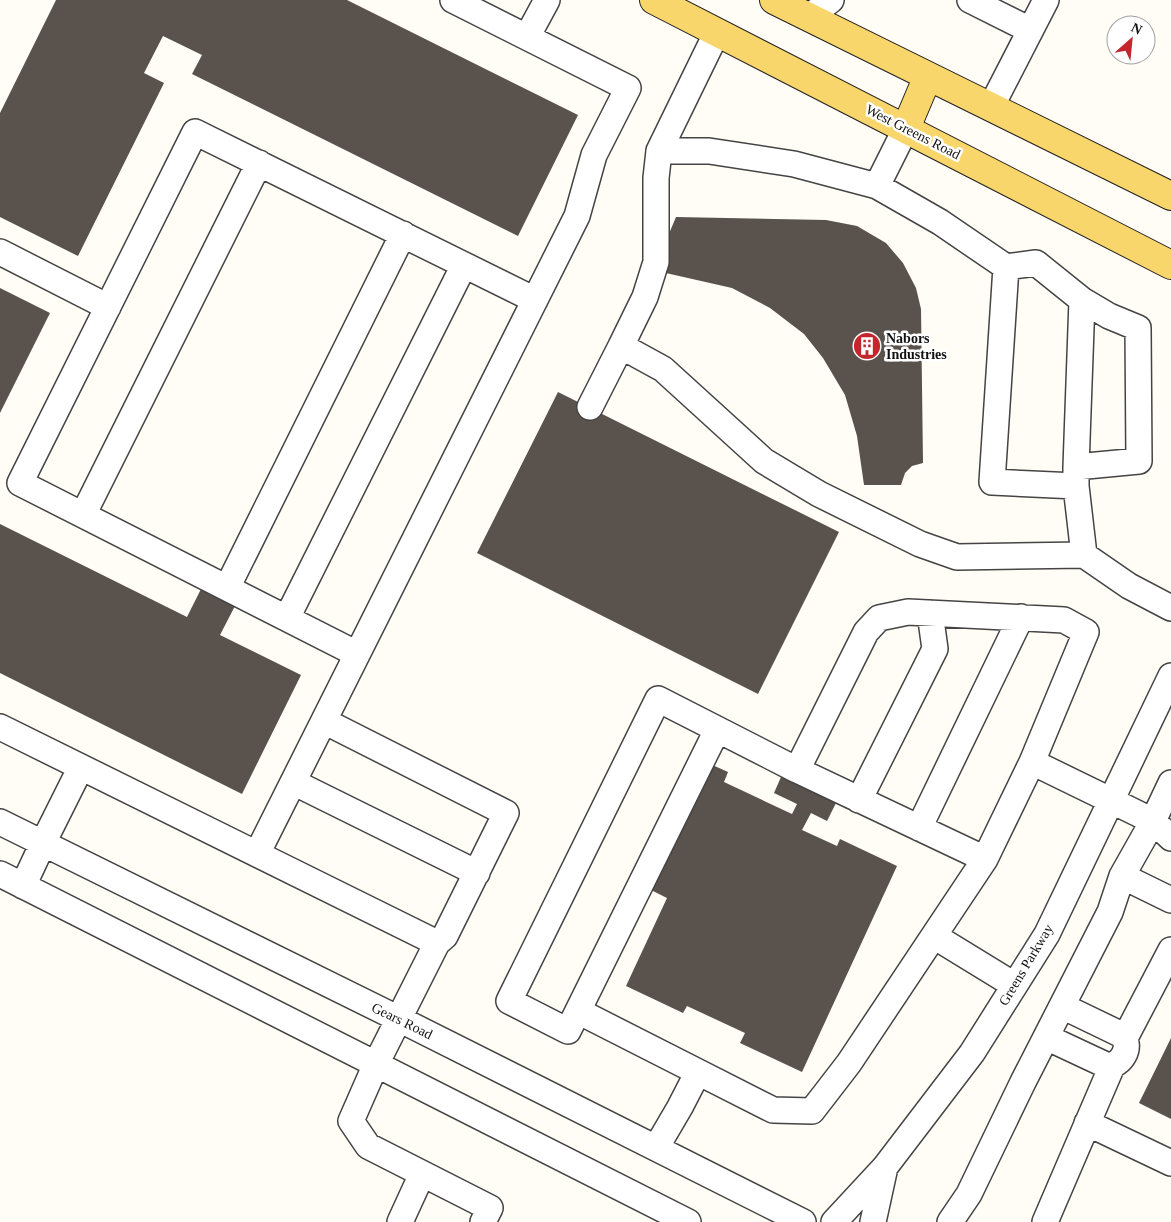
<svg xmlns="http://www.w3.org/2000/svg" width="1171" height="1222" font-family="Georgia,serif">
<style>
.building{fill:#5a524d}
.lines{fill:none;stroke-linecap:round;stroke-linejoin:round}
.minor-casing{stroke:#444;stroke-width:28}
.major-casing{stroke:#222;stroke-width:30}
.minor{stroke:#fff;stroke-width:25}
.major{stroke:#f9d66b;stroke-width:28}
.labels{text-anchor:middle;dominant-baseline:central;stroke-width:5;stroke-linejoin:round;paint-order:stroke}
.street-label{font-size:14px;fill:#111;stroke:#fff}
.poi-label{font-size:14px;font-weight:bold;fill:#111;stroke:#fff;text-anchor:start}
</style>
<rect width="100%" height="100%" fill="#fffdf5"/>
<!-- building -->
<path class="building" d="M56,0H347L578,115L518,236L192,74L202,55L163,36L144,73L164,83L78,256L0,217V113Z
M676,217L826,220L857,226L886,243L903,263L916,288L921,309L923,463L912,466L905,473L901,485H864L857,436L845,395L823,358L804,334L770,308L732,288L657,271L668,236Z
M0,288L50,313L0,413Z
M558,392L839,532L758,694L477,553Z
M0,524L187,617L202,587L236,604L220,635L301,675L242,794L0,673Z
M708,763L728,772L724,782L792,814L797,804L774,793L781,777L836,803L827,821L811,813L802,830L837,846L840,839L897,866L802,1072L740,1043L745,1033L687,1006L683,1013L626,986L667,898L649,889Z
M1171,1038V1119L1139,1103Z"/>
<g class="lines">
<defs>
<path id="minor" d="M970,0L1030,30
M809,17L831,0
M717,32L659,151L656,178V262L645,297L621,346L663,369L764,461L819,494L920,544L957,557L1084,555
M527,37L547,0
M991,107L1046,0
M659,151H709L794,164L877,186L940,222L1006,267
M877,186L906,128
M0,252L108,307
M590,407L621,346
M1076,467L1139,461L1138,328L1109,316L1082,300
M1076,486L992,482L1006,267L1036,263L1082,300L1076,467V486L1084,555L1129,586L1171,608
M83,515L259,163
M227,588L403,234
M287,618L464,265
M357,654L20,483L195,132L535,300
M0,727L437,943L445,936L506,813L324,721
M717,730L568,1031L509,1001L658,699L797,770
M1032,762L1153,821L1171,838
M293,782L477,873
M859,800L935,649L930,613
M0,822L399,1019L803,1222
M919,828L1021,617
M257,854L577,216L594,155L628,88L453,0
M0,874L688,1222
M1122,876L1171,900
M23,886L43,843L81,767
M934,936L1014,985
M437,943L376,1064L351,1121L368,1146L490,1208L483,1222
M578,1011L698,1072
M1046,1037L1108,1066C1121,1065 1133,1047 1122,1035L1062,1006
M1125,1038L1171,950
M1087,1123L1171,1163
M656,1148L680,1107L698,1072L773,1110L812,1111L849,1063L985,859L1032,762L1086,632L1064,620L908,612L879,618L866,632L797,770L985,859
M400,1222L422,1174
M834,1222L885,1167L972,1053L1047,934L1171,676
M873,1222L885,1167
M950,1222L969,1194L1023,1082L1110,912L1122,876L1153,821L1171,783
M1045,1222L1112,1066"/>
<path id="major" d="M654,0L1171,265
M774,0L1171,196
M906,128L928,76"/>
</defs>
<!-- minor casing -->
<use href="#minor" class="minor-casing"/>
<!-- major casing -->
<use href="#major" class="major-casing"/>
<!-- minor -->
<use href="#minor" class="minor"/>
<!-- major -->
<use href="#major" class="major"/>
</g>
<!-- icons -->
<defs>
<symbol id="building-disc" viewBox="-11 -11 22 22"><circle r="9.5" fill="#c4262e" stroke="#fff"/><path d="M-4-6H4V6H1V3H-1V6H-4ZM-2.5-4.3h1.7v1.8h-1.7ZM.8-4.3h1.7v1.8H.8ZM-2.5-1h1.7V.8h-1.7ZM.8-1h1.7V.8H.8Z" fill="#fff"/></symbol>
</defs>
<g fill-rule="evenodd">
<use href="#building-disc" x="851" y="330" width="32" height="32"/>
</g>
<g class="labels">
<!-- street labels -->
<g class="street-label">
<text transform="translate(913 132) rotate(27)">West Greens Road</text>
<text transform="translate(1026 965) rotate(-59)">Greens Parkway</text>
<text transform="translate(402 1021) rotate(26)">Gears Road</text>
</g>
<!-- poi labels -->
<g class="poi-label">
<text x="886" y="338">Nabors<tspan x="886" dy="16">Industries</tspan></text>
</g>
</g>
<!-- north arrow -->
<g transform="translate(1131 40) rotate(27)"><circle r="24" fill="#ffffff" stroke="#a0a0a0"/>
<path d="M0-4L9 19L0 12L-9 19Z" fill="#c4262e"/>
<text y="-8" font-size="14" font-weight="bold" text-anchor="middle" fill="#111111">N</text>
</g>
</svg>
